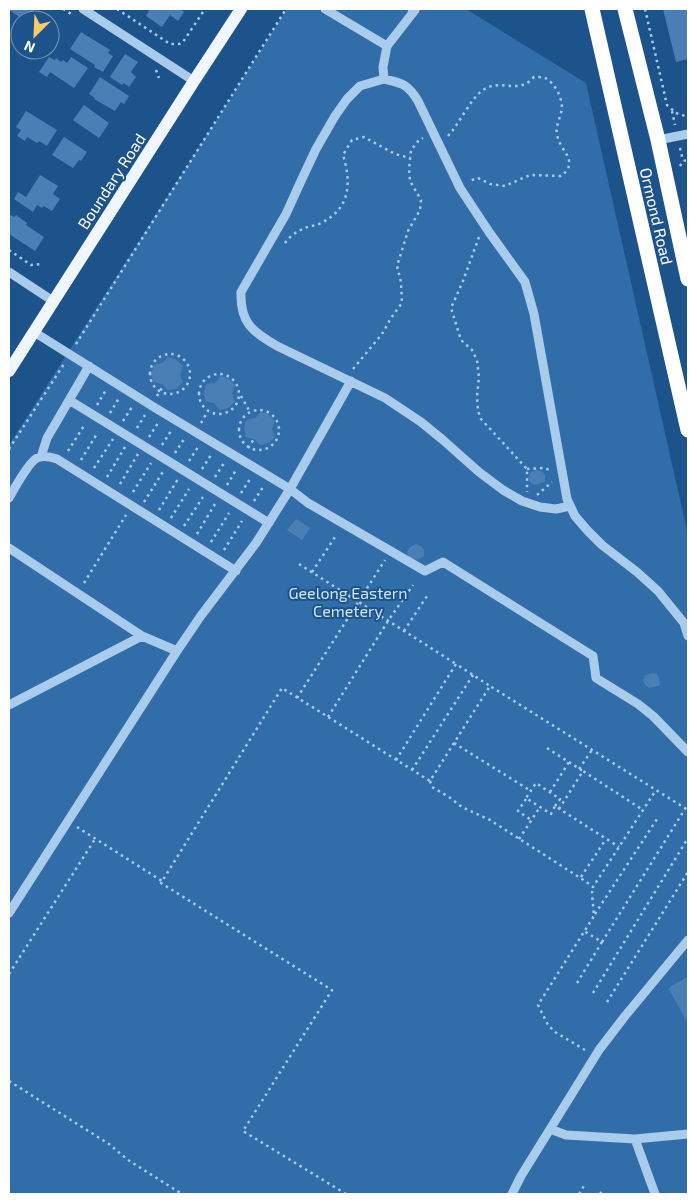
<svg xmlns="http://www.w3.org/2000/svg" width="697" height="1203" font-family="'Exo 2',sans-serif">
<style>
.green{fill:#316da9}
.building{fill:#4a7fb5}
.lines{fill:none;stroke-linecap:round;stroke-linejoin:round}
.path{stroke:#a9cbec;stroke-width:2.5;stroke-dasharray:2.5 4;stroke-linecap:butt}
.minor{stroke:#a9cbec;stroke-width:9}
.major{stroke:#eff6ff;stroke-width:12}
.highway{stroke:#fff;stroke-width:15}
.labels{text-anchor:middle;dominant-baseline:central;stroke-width:4;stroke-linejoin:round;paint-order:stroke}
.street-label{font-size:16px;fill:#fff;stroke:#1d538b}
.park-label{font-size:16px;fill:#cfe4f9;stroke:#1d538b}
</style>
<rect width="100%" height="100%" fill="#1d538b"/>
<!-- green -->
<path class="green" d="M287,9H466L586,83L688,535V1194H9V445Z"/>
<!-- building -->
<path class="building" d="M9,9H34L27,20H24L9,10Z
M150,9H180L184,12L178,21L170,15L162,27L146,16Z
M663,9H688V13H687L688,18V59L676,62Z
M37,13L48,20H33Z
M81,32L110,50L108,53L113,56L103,72L94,67L95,65L70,49Z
M125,54L138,62L131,72L136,77L129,87L124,83L122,85L110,77Z
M49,57L55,60L56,58L61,62L63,60L67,63L71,57L88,68L74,88L50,72L47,77L39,72Z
M100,77L129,96L124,104L121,102L115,111L94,99L95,98L89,94Z
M84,105L109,123L99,138L73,120Z
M26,111L57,130L47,146L39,141L37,143L27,137L25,141L17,136L21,130L16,127Z
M64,137L87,152L81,161L79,160L73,168L52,155Z
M40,175L58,186L53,194L60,199L52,211L44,206L42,208L37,205L33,212L14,199L18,192L26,197Z
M9,214L14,217L16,215L27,223L26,225L44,237L35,251L9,234Z
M168,357L177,360L183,366L180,375L183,382L176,389L168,390L162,384L153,382L151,374L154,365L162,363Z
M221,376L229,379L235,385L232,394L235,402L228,408L220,410L214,403L205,401L204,393L206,384L215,383Z
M261,412L268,414L275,421L272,429L275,437L269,443L260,445L254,439L246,437L244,429L246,420L255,418Z
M537,470L543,472L545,475V482L534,485L530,482L528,477L531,472Z
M296,519L310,528L302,540L287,530Z
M416,544L421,546L424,550V556L419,559L413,560L409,557L407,552L410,547Z
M652,673L657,674L659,678L660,685L654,687L649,688L645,685L643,680L646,675Z
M688,977V1024L669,989L671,986Z"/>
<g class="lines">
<!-- path -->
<path class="path" d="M63,9L73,15
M117,9L170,44H179L183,42L205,9
M645,9L667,105L676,113L688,117
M156,70L159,78
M672,111L675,125
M448,136C460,123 470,99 483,90C498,80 511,90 525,84C528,83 531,80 534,77C538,77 542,77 545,78C555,83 562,97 562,108C561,117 555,126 557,135C561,153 580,161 561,176L530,175L505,186L490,184L478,178L469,181
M680,148L683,161
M680,166L683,161L688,160
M479,237L463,281L451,308L461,340L472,350L477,360L479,377L477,396L478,411L481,419L527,469V492
M285,243C289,237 297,231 303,229C308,226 314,226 319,224C350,210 352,184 343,155L352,140L364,137L395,154L410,158
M9,250L31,265L42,264
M76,344L286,9
M150 374a20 20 0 1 1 40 0a20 20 0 1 1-40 0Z
M353,369L382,334L391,318L402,303L401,282L397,266L408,231L420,210L421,200L410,181L409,169L411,150L419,140L423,138
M199 394a20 20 0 1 1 40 0a20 20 0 1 1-40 0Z
M157,396L163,386
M241,396L250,412
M97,405L106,390
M239 430a20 20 0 1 1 40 0a20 20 0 1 1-40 0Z
M110,413L119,398
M123,421L132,407
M201,423L208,411
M137,428L145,415
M149,437L158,423
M162,445L171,431
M248,448L254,439
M9,449L64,364
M68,451L85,424
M175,453L184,439
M81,460L98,432
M189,461L198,447
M94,468L113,439
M202,469L211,455
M527,469L544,468L550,470
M107,477L125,447
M215,477L224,463
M120,484L138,454
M227,485L236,470
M133,492L151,463
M241,493L250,479
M537,495L552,482
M254,501L263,487
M144,502L164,470
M159,510L178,479
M171,518L189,489
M184,526L203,497
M197,534L215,504
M211,542L229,513
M224,550L242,521
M299,564L456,664
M312,572L337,534
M84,583L126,515
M404,631L427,596
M297,698L385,560
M328,717L388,621L413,585
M454,743L531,791
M547,748L583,771
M396,760L456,664L490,686
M579,769L592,750
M412,770L473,675
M430,781L432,787L449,797L462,807L490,820L585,881L593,887L656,790
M550,792L569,762
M526,799L518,811L531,820
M555,806L560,799L536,783L526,798L551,814L555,806L619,847
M559,809L583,771L643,810
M77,827L162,881
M519,839L540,807
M581,877L606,839
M595,914L659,816
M602,942L685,809
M9,974L95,839
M577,983L602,942L584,931
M593,993L688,838
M607,1002L688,872
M585,1050L555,1032L548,1025L538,1005L594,916L592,893L593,887
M9,1081L109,1144L128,1160L182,1194
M346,1194L243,1131L332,990L161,883L282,688L430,781L490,686L688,810
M579,1194L585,1184
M600,1194L603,1189"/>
<!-- minor -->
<path class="minor" d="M83,9L194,81
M325,9L387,46L415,10L412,9
M387,46L383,67L384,79C402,83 408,84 418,101L460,188L489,232L525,282L534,314L567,499L575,516L587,530L602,545L637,572L658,591L684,623L688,636
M384,79L360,86L347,99L335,116L316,149L301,181L286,214L241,292C240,323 252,331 277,346L385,398L421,422L443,440L479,472L503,490L522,501L540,507L556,509L570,506
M658,140L688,134
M9,272L53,301
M34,332L157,409L290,489L256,543L200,617L177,651
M351,381L290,489L308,503L425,571L443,562L593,656L596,678L638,704L653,716L688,752
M69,400L269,523
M41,457L47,438L89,366
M9,498C14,489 29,462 37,458C43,455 51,457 57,459L236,571
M9,548L142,636
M9,705L142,636L177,651L9,913
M550,1129L566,1135L635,1139L688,1134
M635,1139L655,1194
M512,1194L521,1176L599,1050L625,1016L688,940"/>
<!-- major -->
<path class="major" d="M9,371L194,81L241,9"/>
<!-- highway -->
<path class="highway" d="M592,9L688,430
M625,9L658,140L688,279"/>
</g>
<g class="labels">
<!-- street labels -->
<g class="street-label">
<text transform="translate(111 181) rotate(-57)">Boundary Road</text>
<text transform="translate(657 216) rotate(77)">Ormond Road</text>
</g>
<!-- park labels -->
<g class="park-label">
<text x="348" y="592">Geelong Eastern<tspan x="348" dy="18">Cemetery</tspan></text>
</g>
</g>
<!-- border -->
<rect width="697" height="1203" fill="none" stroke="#ffffff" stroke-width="20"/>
<!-- north arrow -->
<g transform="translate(35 35) rotate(204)"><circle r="24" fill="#1d538b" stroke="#7798b9"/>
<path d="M0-4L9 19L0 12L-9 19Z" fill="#fcca68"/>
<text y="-8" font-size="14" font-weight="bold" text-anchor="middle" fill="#ffffff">N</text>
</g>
</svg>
